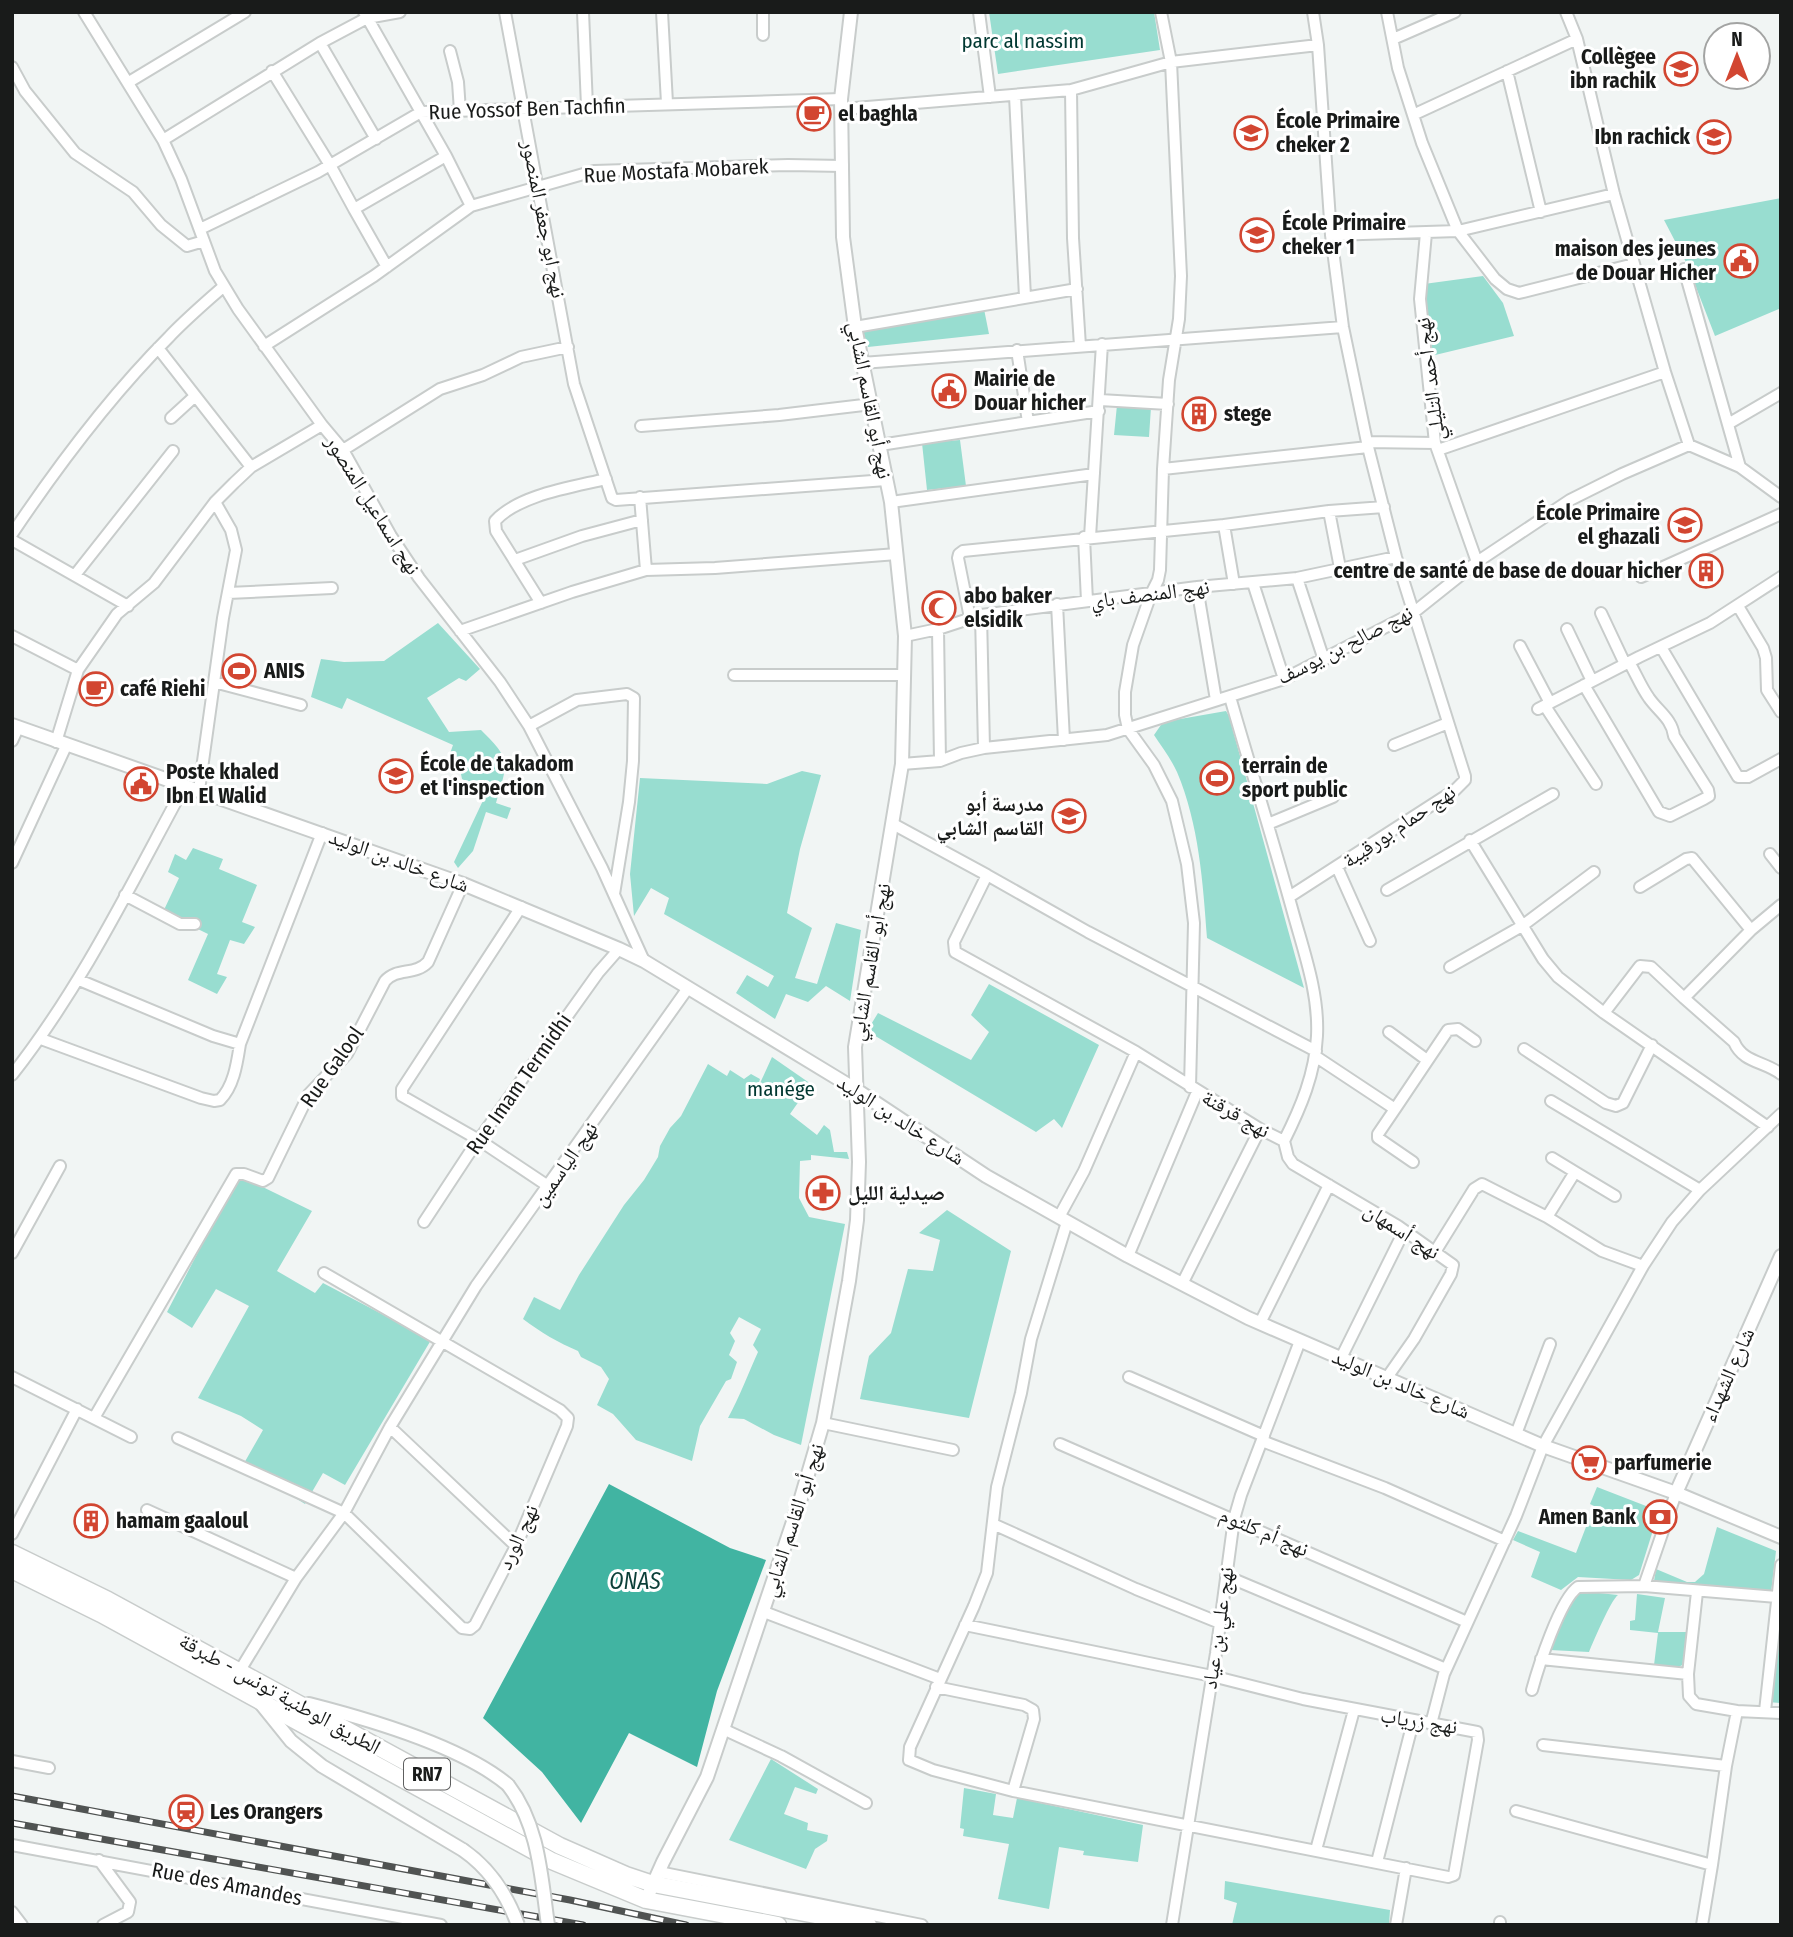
<svg xmlns="http://www.w3.org/2000/svg" width="1793" height="1937" font-family="'Fira Sans Condensed','Noto Naskh Arabic',sans-serif">
<style>
.green{fill:#98ddd0}
.water{fill:#41b4a2}
.lines{fill:none;stroke-linecap:round;stroke-linejoin:round}
.minor-casing{stroke:#c8cccb;stroke-width:14}
.tertiary-casing{stroke:#c8cccb;stroke-width:16}
.primary-casing{stroke:#c8cccb;stroke-width:19}
.minor{stroke:#fff;stroke-width:10}
.tertiary{stroke:#fff;stroke-width:12}
.primary{stroke:#fff;stroke-width:16}
.rail-casing{stroke:#505352;stroke-width:7}
.rail{stroke:#fff;stroke-width:4.5;stroke-dasharray:13;stroke-linecap:butt}
.tertiary-bridge-casing{stroke:#c8cccb;stroke-width:16;stroke-linecap:butt}
.tertiary-bridge{stroke:#fff;stroke-width:12}
.labels{text-anchor:middle;dominant-baseline:central;stroke-width:6;stroke-linejoin:round;paint-order:stroke}
.shield{fill:#fff;stroke:#5e5f5f;stroke-width:2}
.shield-label{font-size:19px;font-weight:bold;fill:#191b1a}
.park-label{font-size:21px;fill:#013831;stroke:#fff}
.poi-label{font-size:21px;font-weight:bold;fill:#191b1a;stroke:#fff;text-anchor:start}
.street-label{font-size:21px;fill:#191b1a;stroke:#fff}
.water-label{font-size:23px;font-style:italic;fill:#0b3f38;stroke:#fff}
</style>
<rect width="100%" height="100%" fill="#f1f5f4"/>
<!-- green -->
<path class="green" d="M989,12H1154L1160,50L998,74Z
M1781,198V308L1715,336L1687,264L1664,220Z
M1483,276L1503,303L1514,336L1431,356L1424,284Z
M984,309L989,334L868,347L863,331Z
M1117,405L1151,407L1149,437L1114,435Z
M960,440L966,486L927,490L922,443Z
M438,623L480,669L466,681L459,678L427,698L449,732L481,730C513,761 507,763 496,803L511,808L507,819L486,812L473,851L458,868L454,862L487,792L462,779L460,769L447,762L453,745L347,698L342,709L311,697L321,659L344,662L384,661Z
M1226,711L1229,716L1304,988L1207,938C1203,883 1199,824 1177,772C1171,759 1162,747 1154,735L1163,722Z
M802,771L821,775L800,849L787,913L812,928L795,978L817,984L836,923L861,930L850,1001L826,986L808,1002L786,994L775,1019L736,993L747,975L768,987L774,976L664,914L669,898L651,888L634,916L630,874L640,778L767,784Z
M193,848L223,859L219,869L257,885L242,922L255,927L244,944L230,940L217,974L227,977L217,994L188,980L208,934L163,912L179,878L168,872L175,854L186,860Z
M989,984L1099,1045L1062,1128L1054,1119L1036,1132L867,1031L878,1013L971,1060L989,1032L971,1015Z
M772,1057L811,1084L790,1114L817,1135L824,1125L830,1130L834,1152H847L849,1159L811,1155V1160L800,1161L799,1198L809,1217L845,1224L801,1445L774,1435L744,1419L728,1418C740,1396 748,1374 758,1352L753,1345L761,1329L739,1317L730,1333L735,1341L729,1355L737,1362L731,1379L726,1381L700,1426L692,1461L636,1440L613,1414L597,1405L609,1379L601,1367L581,1357L578,1351C559,1343 540,1332 523,1319L534,1297L560,1310L579,1275L624,1205L644,1180L658,1157L660,1146L670,1128L681,1116L708,1064L727,1076L730,1070L744,1079L751,1074L760,1079L756,1092Z
M238,1175L312,1211L277,1271L315,1293L323,1283L431,1340L345,1485L323,1473L305,1504L243,1465L263,1430L241,1416L198,1398L249,1306L216,1289L192,1328L167,1312Z
M947,1210L1011,1251L969,1418L860,1399L869,1356L891,1333L908,1269L933,1271L940,1240L919,1233Z
M1597,1487L1659,1511L1639,1575L1631,1580L1578,1577L1561,1590L1531,1577L1540,1552L1513,1540L1518,1531L1576,1553L1594,1506L1590,1504Z
M1717,1527L1776,1551L1771,1593L1658,1584L1654,1581L1656,1569L1687,1582H1695L1704,1574Z
M1580,1591L1618,1595C1611,1600 1594,1640 1589,1652L1550,1650L1563,1614Z
M1637,1594L1665,1598L1658,1632H1688L1684,1664C1675,1670 1665,1667 1654,1665L1658,1633L1630,1630V1621L1635,1620Z
M1781,1605V1703L1768,1702Z
M771,1759L818,1789L816,1794L795,1787L784,1814L808,1823L807,1830L828,1835L827,1841L815,1849L806,1869L729,1840Z
M964,1788L996,1794L993,1815L1013,1818L1017,1798L1143,1825L1138,1862L1083,1855L1084,1851L1059,1847L1049,1909L998,1899L1009,1844L963,1836L964,1829L960,1828Z
M1225,1881L1390,1910L1389,1925H1232L1237,1903L1224,1899Z"/>
<!-- water -->
<path class="water" d="M609,1484L730,1548L766,1560L717,1691L697,1767L629,1733L581,1823L542,1772L483,1718Z"/>
<g class="lines">
<defs>
<path id="minor" d="M84,12L163,140L181,179L215,271L238,309L322,425L343,450L391,536L419,578L500,682L529,726L602,868L644,961
M364,12L446,156L471,206
M505,12L574,384L612,498L616,500L886,480
M583,12L587,106
M662,12L667,103
M763,12V35
M979,12L990,97
M1161,12L1171,62L1181,276L1179,319L1169,380L1163,469L1160,570L1158,580L1151,594L1133,645L1125,692V715L1128,729L1154,765L1172,801L1187,864L1194,923L1190,1087
M1313,12L1318,45
M1387,12L1398,68L1422,143L1458,231L1495,279L1507,289L1519,293L1634,264
M1566,12L1577,39L1614,194L1665,372L1689,445
M1393,39L1455,12
M320,43L376,139
M450,51L458,82L460,111
M12,67L25,91L75,153L133,192L161,225L187,246L204,241
M272,71L330,165L354,209
M1507,71L1541,212
M129,82L245,12
M1071,90L1073,238L1080,346
M1015,96L1025,297
M843,109L1071,90L1171,62L1318,45L1331,235L1343,327L1368,447L1396,557L1465,776V780L1455,790L1289,897
M1415,114L1577,39
M163,140L320,43L367,18L400,12
M200,229L318,172L421,112L841,99
M1426,233L1420,299L1435,443L1477,562
M1331,235L1458,231L1614,194
M387,267L354,209L446,156
M1684,269L1740,467
M855,327L1077,289
M264,346L374,276L471,206L594,171L788,165L843,166
M158,348L251,467
M1017,350L1028,422
M862,363L1343,327
M1100,400L1168,404
M171,418L194,397
M1728,424L1781,393
M641,426L779,415L872,404
M1367,442L1435,443
M880,445L1099,411
M343,450L440,389L483,375L521,357L568,347
M1438,450L1665,372
M1163,469L1368,447
M640,497L646,570
M891,502L1094,474
M1329,511L1340,568
M1224,525L1234,584
M12,534C59,464 109,397 169,337C186,319 205,303 224,286
M1084,537L1087,601
M1090,537L1102,344
M12,540L128,606
M515,560L582,536L642,520
M75,575L173,451
M1641,577L1781,514
M1297,578L1324,660
M1253,583L1284,679
M1197,587L1216,700
M228,593L332,588
M541,603L496,531L495,521C518,495 573,487 606,479
M1057,604L1064,740
M1738,606L1763,648L1766,658L1767,690L1781,712
M1601,613L1625,664
M981,615L984,748
M970,618L958,558L959,554L963,551L1224,525L1329,511L1384,507
M938,629L940,761
M1567,629L1592,681
M460,631L572,592L646,570L715,568L897,554
M12,636L78,670
M905,636L938,629L981,615L1197,587L1297,578L1396,557
M1520,646L1550,703
M1661,647L1738,777H1748L1781,759
M734,675H905
M214,682L301,705
M1584,685L1659,812L1670,816L1704,799L1709,796L1708,790L1674,736C1672,719 1658,711 1649,698C1641,687 1636,674 1629,662
M1545,706L1596,784
M1538,709L1639,657L1710,623L1781,577
M529,726L577,700L627,694L634,698L633,761L629,802L614,894
M12,741L18,728
M56,742L78,670L117,614L154,583L215,502L234,483L251,467L322,425
M1394,745L1448,723
M902,764L940,761L961,753L984,748L1107,735L1284,679L1413,613L1477,562L1570,500L1622,474L1689,445L1740,467L1781,497
M199,790L223,618L236,550L231,530L215,502
M893,824L987,875L954,942L955,952L1136,1052L1260,1129L1284,1141C1301,1107 1315,1074 1317,1036C1319,995 1305,955 1294,916C1274,843 1251,770 1230,697
M1268,824L1333,797
M1470,840L1543,959L1558,977L1604,1013
M1770,854L1781,868
M12,863L66,746
M1337,867L1370,941
M987,875L1088,932L1316,1051
M1640,887L1686,859L1692,858L1751,930L1781,905
M1387,890L1553,794
M125,895L180,924H195
M521,907L402,1089V1096L479,1140L548,1186
M1751,930L1684,998L1734,1042C1743,1063 1764,1061 1781,1074
M1450,967L1522,926L1594,872
M79,980L213,1036L240,1044
M1684,998L1651,967L1640,966L1604,1013L1768,1127
M1389,1032L1427,1060
M41,1039L201,1098L214,1101L220,1100C234,1086 237,1063 240,1044L322,833
M1524,1049L1606,1103L1616,1106L1623,1103L1652,1045
M1315,1056L1395,1109L1378,1134V1138L1413,1162
M12,1075C82,986 131,884 185,785
M1551,1101L1700,1190
M1395,1109L1448,1030L1458,1029L1475,1041
M1284,1141L1288,1157L1293,1164L1398,1226L1453,1265L1451,1274L1414,1339L1386,1379
M1575,1172L1615,1196
M1059,1217L1084,1171L1136,1052
M1547,1217L1575,1172L1552,1158
M424,1222L468,1155L598,973L619,949
M1435,1252L1474,1189L1482,1184L1547,1217L1602,1251L1643,1266L1672,1222L1700,1190L1781,1114
M12,1253L60,1166
M1128,1256L1197,1092
M1182,1284L1260,1129
M1260,1323L1329,1185
M1341,1358L1404,1231
M12,1377L131,1437
M1129,1377L1264,1436
M94,1418L236,1174H244L263,1181L268,1178L309,1094L347,1054L385,981C397,967 415,976 428,962L463,884
M823,1423L953,1450
M390,1427L516,1546
M1516,1434L1550,1344
M178,1438L344,1513L462,1628L470,1629L475,1625L516,1546L567,1426L568,1418L560,1410L324,1273
M1262,1441L1385,1488L1505,1541
M1060,1444L1467,1622
M147,1510L296,1578
M993,1524L1136,1589L1220,1623
M12,1534L77,1409
M1226,1576L1446,1669
M1644,1586L1676,1493
M764,1612L940,1679
M965,1625L1212,1676L1303,1699L1477,1732L1478,1740L1454,1875L1448,1877L1013,1791L933,1770L909,1760L910,1747L974,1606L987,1573L997,1487L1021,1393L1031,1339L1067,1222
M1541,1659L1688,1674L1697,1592
M239,1672L296,1578L344,1513L390,1427L476,1286L688,988
M1688,1674L1689,1696L1696,1704L1737,1711L1781,1713
M936,1687L1024,1705L1033,1710L1034,1719L1013,1791
M1532,1690C1538,1668 1560,1599 1578,1587L1644,1586L1777,1597
M1765,1711L1781,1565
M1431,1724L1444,1674L1516,1516L1543,1446L1643,1266
M725,1730L781,1756L866,1803
M1543,1745L1726,1766
M12,1761L49,1768
M1516,1811L1712,1865L1702,1925
M12,1845L441,1925
M1316,1850L1354,1710
M99,1860L130,1902L128,1912L103,1925
M1377,1862L1413,1722
M1712,1865L1726,1766L1737,1711
M659,1872L922,1925
M12,1912L22,1925
M1172,1925L1216,1653L1234,1519L1241,1495L1300,1341
M1396,1925L1406,1868
M1500,1925V1922"/>
<path id="tertiary" d="M12,725L463,884L619,949L644,961L855,1089L986,1176L1128,1256L1248,1318L1543,1446L1676,1493L1781,1537
M1676,1493L1781,1256
M309,1704C368,1719 462,1746 508,1785
M262,1705L291,1741L322,1766L463,1850
M646,1900L663,1862L707,1777L801,1498L823,1423L849,1281L857,1220L859,1162L855,1047L902,764L905,636L891,502L855,327L843,237L841,99L851,12"/>
<path id="primary" d="M12,1553L108,1600L560,1846L626,1875L653,1884L868,1925
M12,1570L101,1614L552,1861L646,1900L778,1925"/>
</defs>
<!-- minor casing -->
<use href="#minor" class="minor-casing"/>
<!-- tertiary casing -->
<use href="#tertiary" class="tertiary-casing"/>
<!-- primary casing -->
<use href="#primary" class="primary-casing"/>
<!-- minor -->
<use href="#minor" class="minor"/>
<!-- tertiary -->
<use href="#tertiary" class="tertiary"/>
<!-- primary -->
<use href="#primary" class="primary"/>
<defs>
<path id="rail" d="M12,1796L570,1900L686,1925
M12,1823L583,1925"/>
</defs>
<!-- rail casing -->
<use href="#rail" class="rail-casing"/>
<!-- rail -->
<use href="#rail" class="rail"/>
<defs>
<path id="tertiary-bridge" d="M508,1785C539,1825 541,1876 548,1925
M463,1850C489,1868 507,1895 518,1925"/>
</defs>
<!-- tertiary-bridge casing -->
<use href="#tertiary-bridge" class="tertiary-bridge-casing"/>
<!-- tertiary-bridge -->
<use href="#tertiary-bridge" class="tertiary-bridge"/>
</g>
<!-- icons -->
<defs>
<symbol id="school-ring" viewBox="-11 -11 22 22"><circle r="9.5" fill="#fff" stroke="#d24631" stroke-width="1.5"/><path d="M0-5L7-2L0 1L-7-2ZM-4 1L0 2.5L4 1V4Q0 6-4 4Z" fill="#d24631"/></symbol>
<symbol id="cafe-ring" viewBox="-11 -11 22 22"><circle r="9.5" fill="#fff" stroke="#d24631" stroke-width="1.5"/><path d="M-5.5-4.5H6V0H3Q3 3.5 0 3.5H-2.5Q-5.5 3.5-5.5 0ZM3-3.2v2h1.7v-2ZM-6 4.5H4V6H-6Z" fill="#d24631"/></symbol>
<symbol id="civic-ring" viewBox="-11 -11 22 22"><circle r="9.5" fill="#fff" stroke="#d24631" stroke-width="1.5"/><path d="M-.6-6.5H3V-4.5H.6V-3L4-1V1h2V6H-6V1h2V-1L-.6-3ZM-1.2 2.5V6h2.4V2.5Z" fill="#d24631"/></symbol>
<symbol id="building-ring" viewBox="-11 -11 22 22"><circle r="9.5" fill="#fff" stroke="#d24631" stroke-width="1.5"/><path d="M-4-6H4V6H1V3H-1V6H-4ZM-2.5-4.3h1.7v1.8h-1.7ZM.8-4.3h1.7v1.8H.8ZM-2.5-1h1.7V.8h-1.7ZM.8-1h1.7V.8H.8Z" fill="#d24631"/></symbol>
<symbol id="mosque-ring" viewBox="-11 -11 22 22"><circle r="9.5" fill="#fff" stroke="#d24631" stroke-width="1.5"/><path d="M3.5-4.9A6 6 0 1 0 3.5 4.9A5 5 0 1 1 3.5-4.9Z" fill="#d24631"/></symbol>
<symbol id="stadium-ring" viewBox="-11 -11 22 22"><circle r="9.5" fill="#fff" stroke="#d24631" stroke-width="1.5"/><path d="M0-5a6.5 5 0 1 0 0 10a6.5 5 0 1 0 0-10ZM-3.5-1.8h7v3.6h-7Z" fill="#d24631"/></symbol>
<symbol id="pharmacy-ring" viewBox="-11 -11 22 22"><circle r="9.5" fill="#fff" stroke="#d24631" stroke-width="1.5"/><path d="M-2-6h4v4h4v4h-4v4h-4v-4h-4v-4h4Z" fill="#d24631"/></symbol>
<symbol id="supermarket-ring" viewBox="-11 -11 22 22"><circle r="9.5" fill="#fff" stroke="#d24631" stroke-width="1.5"/><path d="M-6-5.5h2.5l.6 2H6L4.5 2H-2.5L-4.4-4H-6ZM-1.5 3.2a1.3 1.3 0 1 0 .1 0ZM3 3.2a1.3 1.3 0 1 0 .1 0Z" fill="#d24631"/></symbol>
<symbol id="bank-ring" viewBox="-11 -11 22 22"><circle r="9.5" fill="#fff" stroke="#d24631" stroke-width="1.5"/><path d="M-6-4H6V4H-6ZM0-2.3a2.3 2.3 0 1 0 0 4.6a2.3 2.3 0 1 0 0-4.6Z" fill="#d24631"/></symbol>
<symbol id="station-ring" viewBox="-11 -11 22 22"><circle r="9.5" fill="#fff" stroke="#d24631" stroke-width="1.5"/><path d="M-3-6H3Q5-6 5-4V2Q5 4 3 4L4.5 6H3L1.5 4h-3L-3 6H-4.5L-3 4Q-5 4-5 2V-4Q-5-6-3-6ZM-3.5-4v3h7v-3ZM-3.5 1v1.5H-2V1ZM2 1v1.5H3.5V1Z" fill="#d24631"/></symbol>
</defs>
<g fill-rule="evenodd">
<use href="#school-ring" x="1662" y="50" width="38" height="38"/>
<use href="#cafe-ring" x="795" y="95" width="38" height="38"/>
<use href="#school-ring" x="1232" y="114" width="38" height="38"/>
<use href="#school-ring" x="1695" y="118" width="38" height="38"/>
<use href="#school-ring" x="1238" y="216" width="38" height="38"/>
<use href="#civic-ring" x="1722" y="242" width="38" height="38"/>
<use href="#civic-ring" x="930" y="372" width="38" height="38"/>
<use href="#building-ring" x="1180" y="395" width="38" height="38"/>
<use href="#school-ring" x="1666" y="506" width="38" height="38"/>
<use href="#building-ring" x="1687" y="552" width="38" height="38"/>
<use href="#mosque-ring" x="920" y="589" width="38" height="38"/>
<use href="#stadium-ring" x="220" y="652" width="38" height="38"/>
<use href="#cafe-ring" x="77" y="670" width="38" height="38"/>
<use href="#school-ring" x="377" y="757" width="38" height="38"/>
<use href="#stadium-ring" x="1198" y="759" width="38" height="38"/>
<use href="#civic-ring" x="122" y="765" width="38" height="38"/>
<use href="#school-ring" x="1050" y="797" width="38" height="38"/>
<use href="#pharmacy-ring" x="804" y="1174" width="38" height="38"/>
<use href="#supermarket-ring" x="1570" y="1444" width="38" height="38"/>
<use href="#bank-ring" x="1641" y="1498" width="38" height="38"/>
<use href="#building-ring" x="72" y="1502" width="38" height="38"/>
<use href="#station-ring" x="167" y="1793" width="38" height="38"/>
</g>
<g class="labels">
<!-- shield labels -->
<rect class="shield" x="404" y="1758.5" width="46" height="31" rx="5"/>
<g class="shield-label">
<text x="427" y="1774">RN7</text>
</g>
<!-- park labels -->
<g class="park-label">
<text x="1023" y="41">parc al nassim</text>
<text x="781" y="1089">manége</text>
</g>
<!-- poi labels -->
<g class="poi-label">
<text x="1656" y="57" text-anchor="end">Collègee<tspan x="1656" dy="24">ibn rachik</tspan></text>
<text x="838" y="114">el baghla</text>
<text x="1276" y="121">École Primaire<tspan x="1276" dy="24">cheker 2</tspan></text>
<text x="1690" y="137" text-anchor="end">Ibn rachick</text>
<text x="1282" y="223">École Primaire<tspan x="1282" dy="24">cheker 1</tspan></text>
<text x="1716" y="249" text-anchor="end">maison des jeunes<tspan x="1716" dy="24">de Douar Hicher</tspan></text>
<text x="974" y="379">Mairie de<tspan x="974" dy="24">Douar hicher</tspan></text>
<text x="1224" y="414">stege</text>
<text x="1660" y="513" text-anchor="end">École Primaire<tspan x="1660" dy="24">el ghazali</tspan></text>
<text x="1682" y="571" text-anchor="end">centre de santé de base de douar hicher</text>
<text x="964" y="596">abo baker<tspan x="964" dy="24">elsidik</tspan></text>
<text x="264" y="671">ANIS</text>
<text x="120" y="689">café Riehi</text>
<text x="420" y="764">École de takadom<tspan x="420" dy="24">et l'inspection</tspan></text>
<text x="1242" y="766">terrain de<tspan x="1242" dy="24">sport public</tspan></text>
<text x="166" y="772">Poste khaled<tspan x="166" dy="24">Ibn El Walid</tspan></text>
<text x="1044" y="804" text-anchor="end">مدرسة أبو<tspan x="1044" dy="24">القاسم الشابي</tspan></text>
<text x="848" y="1193">صيدلية الليل</text>
<text x="1614" y="1463">parfumerie</text>
<text x="1636" y="1517" text-anchor="end">Amen Bank</text>
<text x="116" y="1521">hamam gaaloul</text>
<text x="210" y="1812">Les Orangers</text>
</g>
<!-- street labels -->
<g class="street-label">
<text transform="translate(527 109) rotate(-2)">Rue Yossof Ben Tachfin</text>
<text transform="translate(676 171) rotate(-3)">Rue Mostafa Mobarek</text>
<text transform="translate(544 219) rotate(79)">نهج ابو جعفر المنصور</text>
<text transform="translate(1430 379) rotate(-97)">نهج أحمد التليلي</text>
<text transform="translate(870 400) rotate(79)">نهج أبو القاسم الشابي</text>
<text transform="translate(373 505) rotate(58)">نهج اسماعيل المنصور</text>
<text transform="translate(1150 594) rotate(-7)">نهج المنصف باي</text>
<text transform="translate(1345 645) rotate(-27)">نهج صالح بن يوسف</text>
<text transform="translate(1399 826) rotate(-34)">نهج حمام بورقيبة</text>
<text transform="translate(399 861) rotate(20)">شارع خالد بن الوليد</text>
<text transform="translate(870 962) rotate(-80)">نهج أبو القاسم الشابي</text>
<text transform="translate(332 1067) rotate(-55)">Rue Galool</text>
<text transform="translate(519 1084) rotate(-55)">Rue Imam Termidhi</text>
<text transform="translate(1236 1114) rotate(30)">نهج قرقنة</text>
<text transform="translate(901 1120) rotate(33)">شارع خالد بن الوليد</text>
<text transform="translate(565 1164) rotate(-55)">نهج الياسمين</text>
<text transform="translate(1402 1231) rotate(33)">نهج أسمهان</text>
<text transform="translate(1728 1375) rotate(-66)">شارع الشهداء</text>
<text transform="translate(1401 1384) rotate(23)">شارع خالد بن الوليد</text>
<text transform="translate(793 1520) rotate(-72)">نهج أبو القاسم الشابي</text>
<text transform="translate(1264 1532) rotate(23)">نهج أم كلثوم</text>
<text transform="translate(518 1537) rotate(-65)">نهج الورد</text>
<text transform="translate(1218 1628) rotate(-82)">نهج علي بن عياد</text>
<text transform="translate(280 1694) rotate(29)">الطريق الوطنية تونس - طبرقة</text>
<text transform="translate(1419 1721) rotate(9)">نهج زرياب</text>
<text transform="translate(227 1884) rotate(11)">Rue des Amandes</text>
</g>
<!-- water labels -->
<g class="water-label">
<text x="635" y="1581">ONAS</text>
</g>
</g>
<!-- border -->
<rect width="1793" height="1937" fill="none" stroke="#191b1a" stroke-width="28"/>
<!-- north arrow -->
<g transform="translate(1737 56)"><circle r="33" fill="#ffffff" stroke="#a3a4a3" stroke-width="2"/>
<path d="M0-5L12 26L0 18L-12 26Z" fill="#d24631"/>
<text y="-10" font-size="19" font-weight="bold" text-anchor="middle" fill="#191b1a">N</text>
</g>
</svg>
